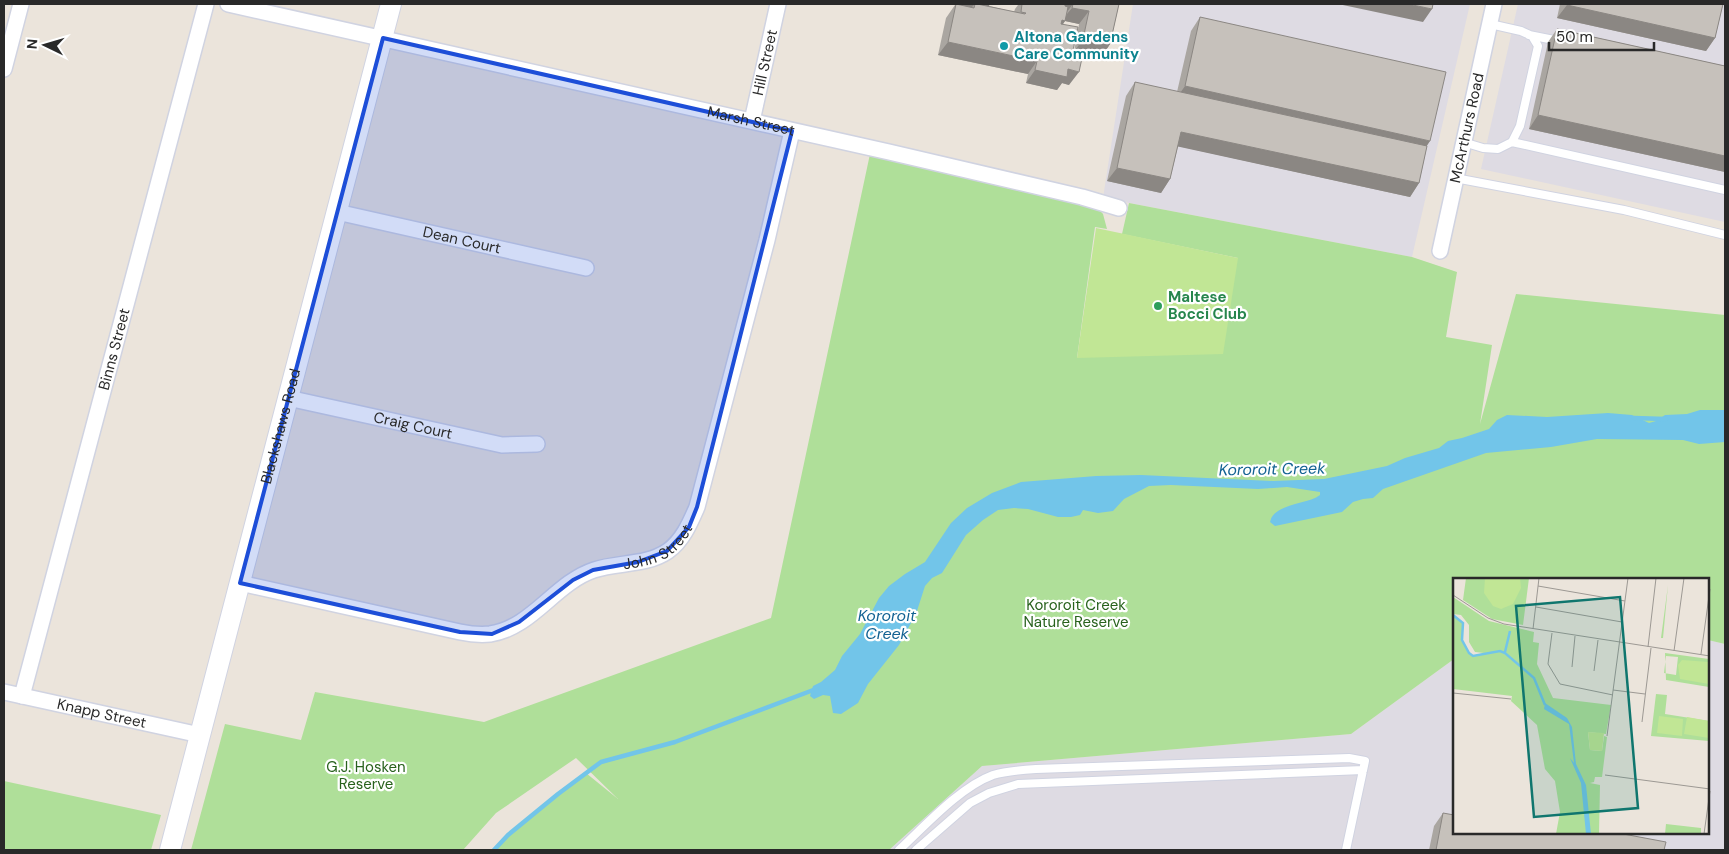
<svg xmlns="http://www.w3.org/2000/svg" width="1729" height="854" font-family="'DM Sans',sans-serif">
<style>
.industrial{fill:#dedbe3}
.green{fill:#afdf99}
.pitch{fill:#c1e695}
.water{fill:#72c5e9}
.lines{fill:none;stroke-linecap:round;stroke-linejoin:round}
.stream{stroke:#72c5e9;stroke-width:4.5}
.service-casing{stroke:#d0d3e1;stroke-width:10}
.minor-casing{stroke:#d0d3e1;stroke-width:18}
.secondary-casing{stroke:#d0d3e1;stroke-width:22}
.service{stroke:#fff;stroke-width:8}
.minor{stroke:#fff;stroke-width:15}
.secondary{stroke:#fff;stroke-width:20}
.wall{fill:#aaa6a1}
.shaded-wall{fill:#8b8783}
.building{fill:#c6c1bb;stroke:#8b8783}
.marked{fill:#1d4ed8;fill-opacity:0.2;stroke:#1d4ed8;stroke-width:4;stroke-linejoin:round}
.culture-dot{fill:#0f9aa8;stroke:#fff;stroke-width:2}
.leisure-dot{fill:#2e9e5b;stroke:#fff;stroke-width:2}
.labels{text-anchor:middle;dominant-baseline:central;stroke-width:4.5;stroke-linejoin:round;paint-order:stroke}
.culture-label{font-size:15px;font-weight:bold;fill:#0d838f;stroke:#fff;text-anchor:start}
.street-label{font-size:15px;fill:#292929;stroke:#fff}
.leisure-label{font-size:15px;font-weight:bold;fill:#27864d;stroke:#fff;text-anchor:start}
.park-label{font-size:15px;fill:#28621d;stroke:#fff}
.water-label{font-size:16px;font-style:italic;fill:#136293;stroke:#fff}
.inset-river{fill:none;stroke:#72c5e9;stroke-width:2.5}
.inset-road{fill:none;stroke:#9d9994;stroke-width:1}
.view{fill:#0f766e;fill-opacity:0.15;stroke:#0f766e;stroke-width:2.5}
.inset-edge{fill:none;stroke:#292929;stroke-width:2.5}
</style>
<rect width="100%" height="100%" fill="#ebe4db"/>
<!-- industrial -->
<path class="industrial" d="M1133,4H1470L1412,257L1103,198Z
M1518,4H1725V222L1481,169Z
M1708,640L1725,644V850H889L982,766L1351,734L1454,659V833H1708Z"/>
<!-- green -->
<path class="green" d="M870,154L1095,205L1103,214L1107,229L1095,227L1077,358L1238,258L1122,234L1129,203L1412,257L1457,272L1446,337L1492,345L1480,424L1516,294L1725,315V644L1708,640V579H1454V659L1351,734L982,766L889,850H494L508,835L586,773L618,799L576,758L496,813L463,850H191L225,724L301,740L315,692L484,722L771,618Z
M4,781L161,815L151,850H4Z"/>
<!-- pitch -->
<path class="pitch" d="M1096,228L1238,258L1223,354L1077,358Z"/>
<!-- water -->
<path class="water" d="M1700,410H1725V442L1699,444L1683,440L1597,439L1551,447L1486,453L1383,489L1373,498L1363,499L1353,502L1342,512L1275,526L1270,522C1274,503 1307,505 1320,495V492L1287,487L1258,489L1171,485L1149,486L1124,499L1113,511L1098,513L1083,510L1080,515L1071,517H1058L1028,509L1014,508L998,510L983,520L966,535L942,573L932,578L925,586L916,614L899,645L868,684L858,703L841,714L833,713L830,696L823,695L814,699L810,696L813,686L821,682L835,670L842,656L860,634L879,598L889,586L905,574L925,562L951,523L967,508L992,493L1021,482L1096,476L1141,475L1273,481L1324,479L1387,466L1405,458L1439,448L1448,441L1462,438L1489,429L1497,420L1507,415L1547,417L1608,413L1632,415L1649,423L1656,421L1665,415L1687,414Z"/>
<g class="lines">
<!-- stream -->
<path class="stream" d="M1634,418L1666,419
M494,850L508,835L558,794L601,762L675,742L816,689"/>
<defs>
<path id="service" d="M1529,35L1559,41
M1463,142L1483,148L1498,149L1512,142L1520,126L1538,46L1532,36L1521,31L1490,24
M1512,142L1725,190
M1455,178L1624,210L1725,235
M899,850C925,826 960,787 993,775C1007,771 1021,770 1036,769L1349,758L1365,761L1346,850
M916,850L970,803L989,793L1018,784L1363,770"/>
<g id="minor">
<path id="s1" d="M228,4L889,152L1082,197L1119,208"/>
<path d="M4,69L21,4"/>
<path id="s2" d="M752,121L778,4"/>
<path id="s3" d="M337,212L586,268"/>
<path id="s4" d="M1440,251L1494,4"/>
<path id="s5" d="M288,398L502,445L537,444"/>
<path id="s6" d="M240,583L460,632C470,634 480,635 490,634C532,628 555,583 594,570C618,562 646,566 668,551C683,540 690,523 697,507L767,240L792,131"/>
<path id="s7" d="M4,692L200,735"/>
<path id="s8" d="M22,696L206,4"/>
</g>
<g id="secondary">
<path id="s9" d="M170,850L391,4"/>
</g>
</defs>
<!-- service casing -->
<use href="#service" class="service-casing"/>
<!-- minor casing -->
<use href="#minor" class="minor-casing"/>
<!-- secondary casing -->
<use href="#secondary" class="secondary-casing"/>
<!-- service -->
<use href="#service" class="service"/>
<!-- minor -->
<use href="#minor" class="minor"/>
<!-- secondary -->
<use href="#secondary" class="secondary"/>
</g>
<!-- wall -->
<path class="wall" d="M951,4H990L989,6L1014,12L1015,9L1018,5L1011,4H1119L1110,44L1101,58L1074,52L1079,24L1065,21L1063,24L1072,55L1069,85L1062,83L1057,90L1026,83L1028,74L938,55L946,18L955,5Z
M1560,4H1723L1715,38L1706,51L1557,18Z
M1200,17L1427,146L1419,183L1410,197L1178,146L1170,179L1161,193L1107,181L1126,96L1135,82L1177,92L1191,31Z
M1557,29L1725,66V172L1529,129L1548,42Z
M1443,813L1454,833L1664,850H1429L1434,826Z"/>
<!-- shaded-wall -->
<path class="shaded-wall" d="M951,4H975L971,8Z
M975,4H990L985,11Z
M1064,4H1073L1063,17Z
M1338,4H1408L1432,9L1423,22Z
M1567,5L1715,38L1706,51L1557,18Z
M1072,8L1089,11L1079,24L1065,21L1056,34L1062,20Z
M1083,39L1110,44L1101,58L1074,52Z
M948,42L1037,61L1028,74L938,55Z
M1068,69L1079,72L1069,85L1062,83L1057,90L1026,83L1035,70Z
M1185,86L1430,141L1421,155L1176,99Z
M1538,115L1725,156V172L1529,129Z
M1181,132L1419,183L1410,197L1171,145Z
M1117,168L1170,179L1161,193L1107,181Z"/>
<!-- building -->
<path class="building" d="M956,4L974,8L975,4H977L1025,14L1026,13L1021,12L1022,4H1065V6L1068,7L1065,21L1062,20L1061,24L1078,27L1072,55L1082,58L1079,72L1068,69L1067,77L1035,70L1037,61L948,42Z
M1073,4H1119L1110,44L1083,39L1089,11L1072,8Z
M1408,4H1433L1432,9Z
M1567,4H1723L1715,38L1567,5Z
M1200,17L1446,72L1430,141L1185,86Z
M1557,29L1725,66V156L1538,115Z
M1135,82L1427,146L1419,183L1181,132L1170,179L1117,168Z
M1443,813L1454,815V833H1618L1666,842L1664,850H1436Z"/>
<!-- marked area -->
<path class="marked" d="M383,38L792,131L697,507L689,527L667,551L638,562L593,570L573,580L519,622L492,634L460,632L240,583Z"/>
<!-- markers -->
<circle class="culture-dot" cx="1004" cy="46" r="5"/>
<circle class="leisure-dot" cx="1158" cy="306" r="5"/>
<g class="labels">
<!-- culture labels -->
<g class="culture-label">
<text x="1014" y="37">Altona Gardens<tspan x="1014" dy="17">Care Community</tspan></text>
</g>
<!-- street labels -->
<g class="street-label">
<text stroke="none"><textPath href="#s2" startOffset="60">Hill Street</textPath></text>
<text stroke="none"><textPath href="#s1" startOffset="536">Marsh Street</textPath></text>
<text stroke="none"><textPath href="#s4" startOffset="126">McArthurs Road</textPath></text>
<text stroke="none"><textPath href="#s3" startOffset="128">Dean Court</textPath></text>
<text stroke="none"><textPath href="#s8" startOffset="359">Binns Street</textPath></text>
<text stroke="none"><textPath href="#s5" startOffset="128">Craig Court</textPath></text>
<text stroke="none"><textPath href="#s9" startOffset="438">Blackshaws Road</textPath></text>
<text stroke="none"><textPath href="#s6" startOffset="449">John Street</textPath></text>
<text stroke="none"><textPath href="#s7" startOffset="100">Knapp Street</textPath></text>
</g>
<!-- leisure labels -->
<g class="leisure-label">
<text x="1168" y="297">Maltese<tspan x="1168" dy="17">Bocci Club</tspan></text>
</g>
<!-- park labels -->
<g class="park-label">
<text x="1076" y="605">Kororoit Creek<tspan x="1076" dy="17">Nature Reserve</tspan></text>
<text x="366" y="767">G.J. Hosken<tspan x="366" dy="17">Reserve</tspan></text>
</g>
<!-- water labels -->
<g class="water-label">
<text transform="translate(1272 469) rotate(-1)">Kororoit Creek</text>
<text x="887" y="615">Kororoit<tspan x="887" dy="18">Creek</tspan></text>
</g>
</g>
<!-- overview -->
<g transform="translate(1453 578)">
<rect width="256" height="256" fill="#ebe4db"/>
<path d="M13,0H76L70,47L39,41L10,22ZM215,7L210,60H208ZM0,19L36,43L81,54L80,64L86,65L84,86L100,120L158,127L153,156L135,154L137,172L149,173L151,158L154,159L149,199H142L141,204L137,205L147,207L146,256H103L107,234L102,203L92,191L84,147L58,123L59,118L0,111V37L10,45L9,62L16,75L20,78L31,75L22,74L16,64V47L8,37L0,36ZM212,75L256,81V109L213,102ZM213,78L225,79L223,97L211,95ZM203,116L214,117L212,136L256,143V163L198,158ZM213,246L248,250V256H212Z" fill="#afdf99" fill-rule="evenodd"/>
<path d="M32,0H67L68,10L60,26L48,31L40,28L31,15ZM229,82L256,84V106L227,101L225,87ZM206,138L230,141L229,158L204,155ZM234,139L256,143V160L231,156ZM135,154L151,155L149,173L137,172Z" fill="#c1e695"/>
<path d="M92,125L114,140L119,149L123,186L133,207L138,256H133L128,205L117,180L121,185L116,146L91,131Z" fill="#72c5e9"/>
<path class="inset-river" d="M0,37L10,45L9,62L16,75L20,78L47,73L52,75L81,100L92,127M52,74L57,53"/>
<path class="inset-road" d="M85,8L172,23M0,17L35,40L51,46L257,78M83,29L169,44M80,51L86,0M99,55L95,86L107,106L160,117M195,69L203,0M221,73L231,0M248,76L257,11M119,89L122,58M141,93L145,62M160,112L192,116M0,115L58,121M189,144L198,70M154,158L175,0M152,197L257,211M251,256L257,213"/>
<path class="view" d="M167,19L185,230L81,239L63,28Z"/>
<rect width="256" height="256" class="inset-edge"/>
</g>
<!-- border -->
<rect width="1729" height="854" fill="none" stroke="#292929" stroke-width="10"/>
<!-- north arrow -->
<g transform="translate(45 45) rotate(275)" stroke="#ffffff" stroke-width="4" paint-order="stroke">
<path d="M0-4L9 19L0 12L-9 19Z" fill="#292929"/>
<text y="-8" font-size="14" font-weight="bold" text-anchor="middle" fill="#292929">N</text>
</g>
<!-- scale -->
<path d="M1549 42v8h105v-8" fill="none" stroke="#292929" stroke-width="2.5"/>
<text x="1556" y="42" font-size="15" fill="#292929" stroke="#ffffff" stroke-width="4" paint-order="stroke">50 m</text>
</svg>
